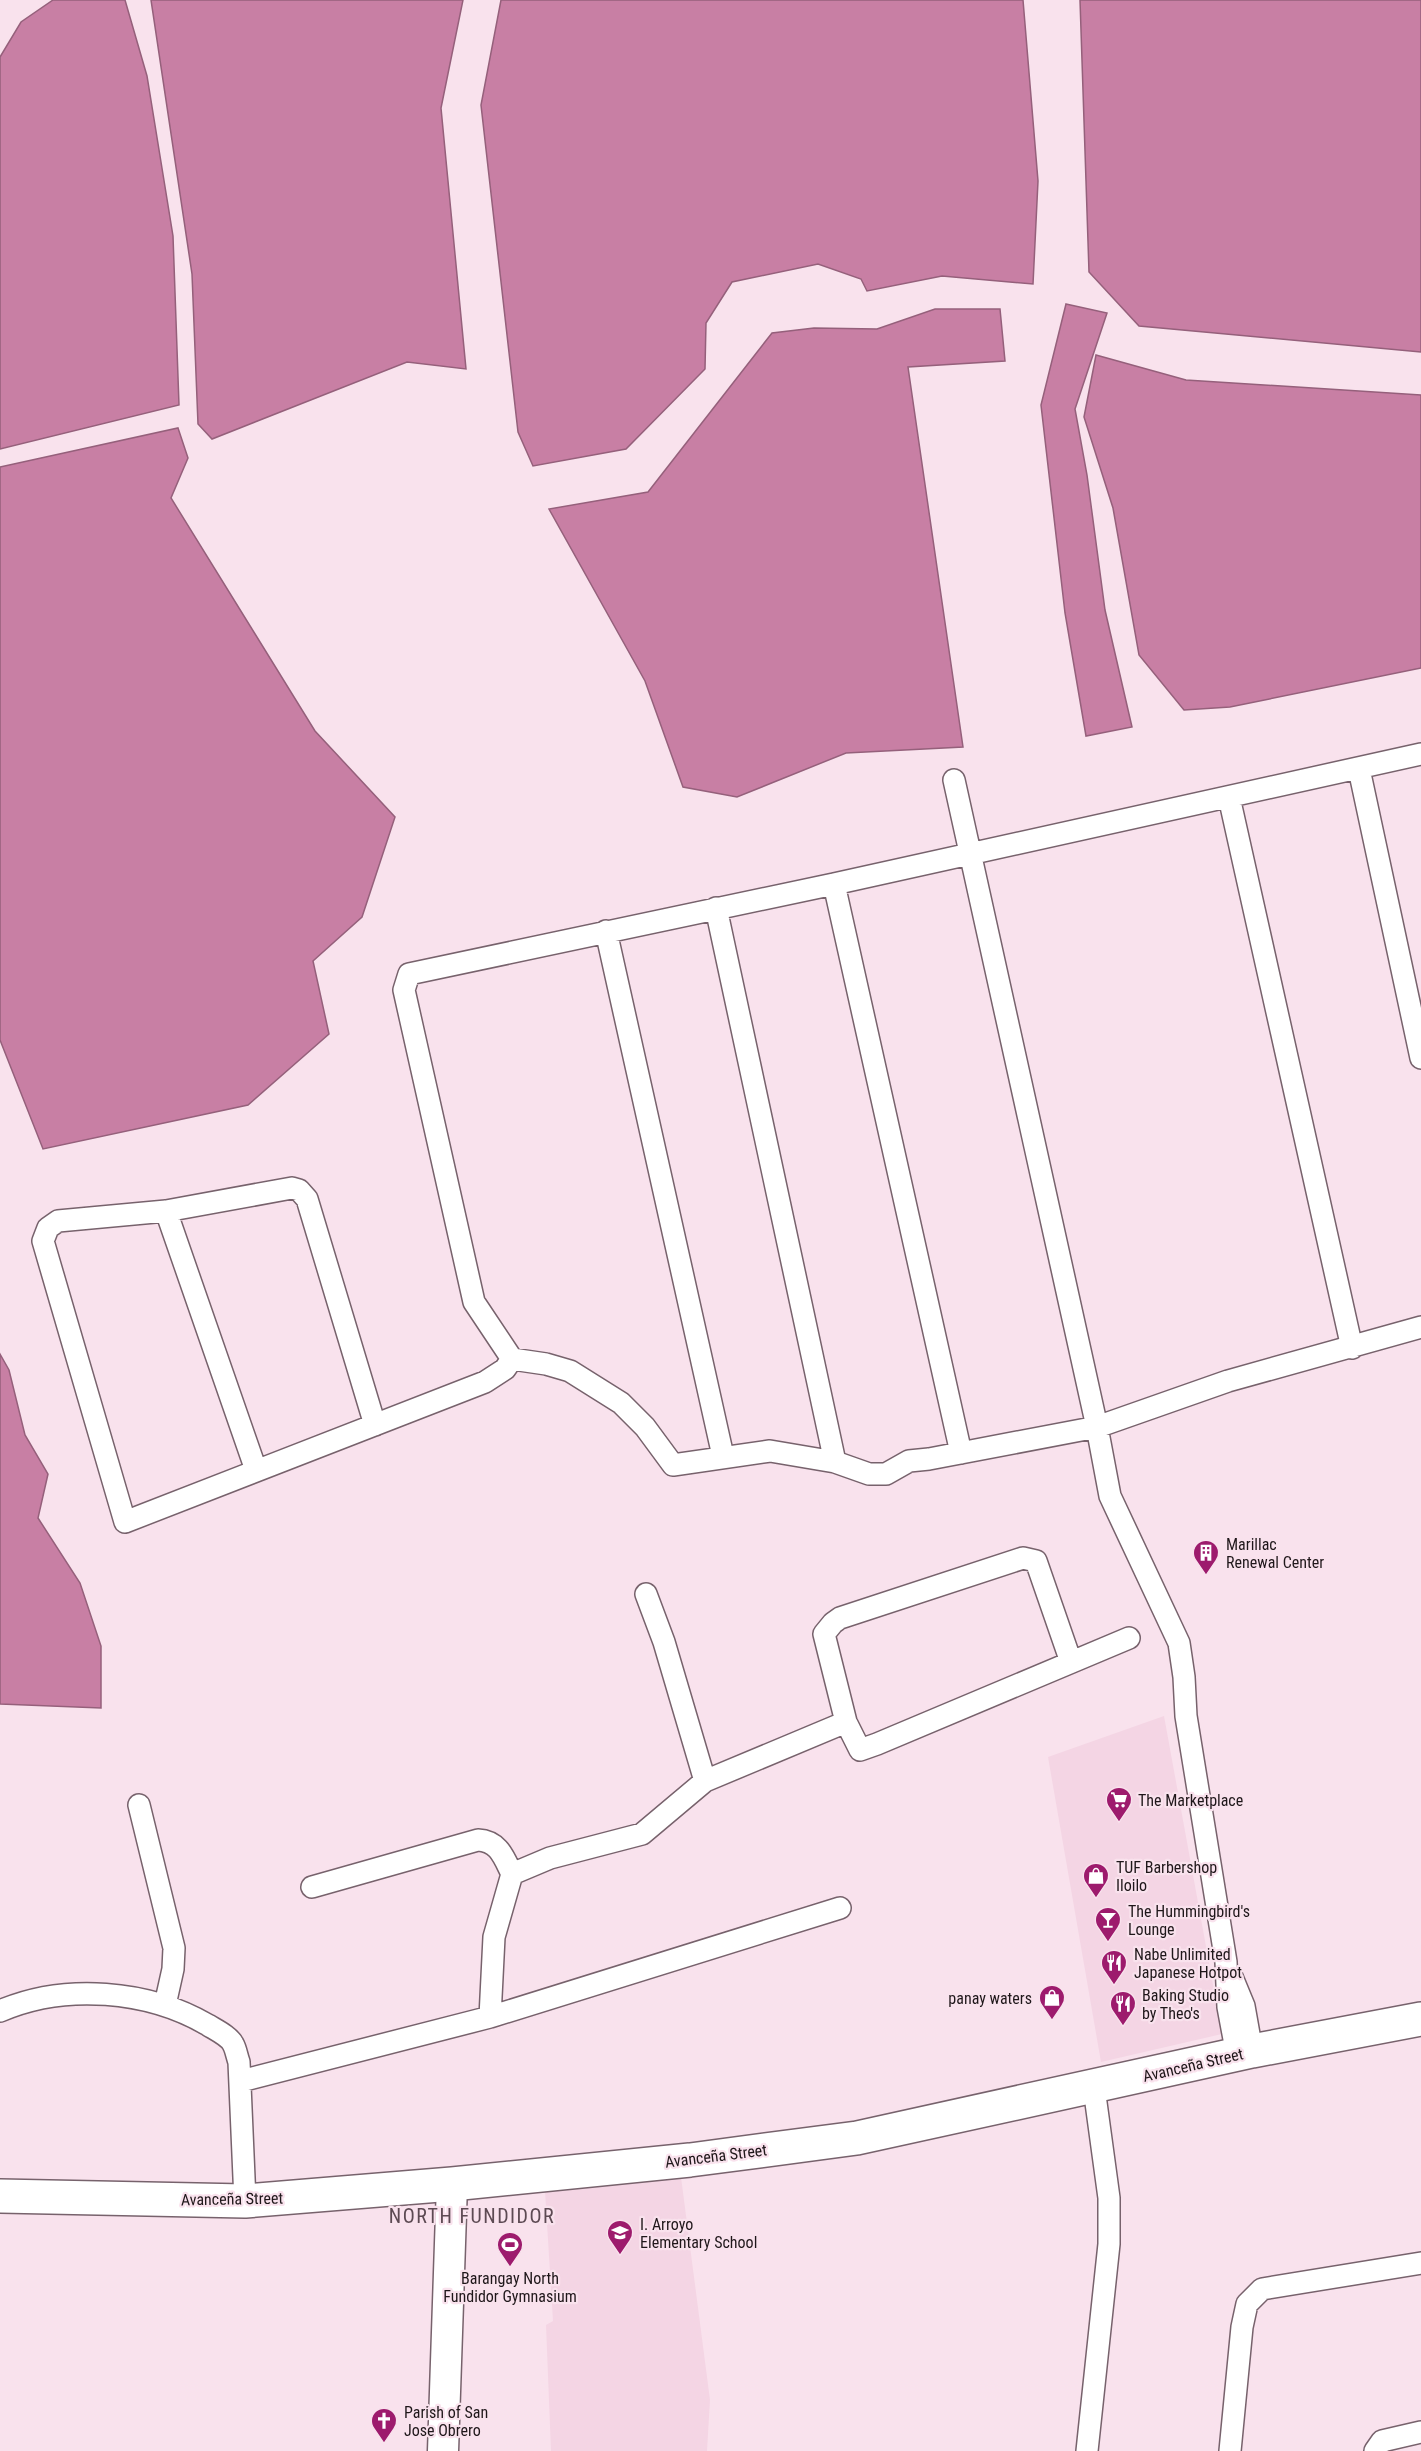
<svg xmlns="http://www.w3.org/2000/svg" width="1421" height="2451" font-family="'Roboto Condensed',sans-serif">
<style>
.built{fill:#f4d5e4}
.water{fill:#c87fa4;stroke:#95607b;stroke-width:1.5}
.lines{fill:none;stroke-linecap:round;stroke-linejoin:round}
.street-casing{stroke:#77626c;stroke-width:24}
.secondary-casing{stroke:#77626c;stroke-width:33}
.primary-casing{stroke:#77626c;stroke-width:36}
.street{stroke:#fff;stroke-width:21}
.secondary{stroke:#fff;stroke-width:30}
.primary{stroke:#fff;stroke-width:33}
.labels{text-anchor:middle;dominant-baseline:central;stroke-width:4.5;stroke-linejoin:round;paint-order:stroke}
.poi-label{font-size:16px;fill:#1f171a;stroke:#f9e2ed;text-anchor:start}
.street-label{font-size:16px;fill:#1f171a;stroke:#f9e2ed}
.quarter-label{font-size:20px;letter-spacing:1.5px;fill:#5d4a53;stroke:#f9e2ed}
</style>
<rect width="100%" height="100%" fill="#f9e2ed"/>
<!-- built -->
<path class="built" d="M1164,1716L1222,2034L1101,2062L1048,1757Z
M681,2177L710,2400L707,2451H551L546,2325L553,2321L545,2191Z"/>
<!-- water -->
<path class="water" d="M53,0H125L147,76L173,236L179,405L0,449V57L21,22Z
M151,0H463L441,108L466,369L407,362L212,439L198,424L192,274Z
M501,0H1023L1038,181L1033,284L942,276L867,291L861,279L818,264L732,282L706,323L705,369L626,449L533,466L518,432L481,105Z
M1080,0H1421V352L1139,326L1089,272Z
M1066,304L1107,313L1075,409L1087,475L1105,610L1132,727L1086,736L1065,613L1041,405Z
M935,309H1000L1005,361L908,367L963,747L846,753L737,797L683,787L645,681L549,509L648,492L772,333L814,328L877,329Z
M1096,355L1186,380L1421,395V668L1230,707L1184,710L1139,655L1113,508L1084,417Z
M178,428L188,458L171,498L315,731L395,817L362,917L313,961L329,1034L248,1105L43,1149L0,1040V467Z
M0,1354L9,1370L25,1435L48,1474L38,1518L80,1583L101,1646V1708L0,1704Z"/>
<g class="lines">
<defs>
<path id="street" d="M1421,754L834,884L409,974L404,990L474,1302L512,1359L546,1364L570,1371L621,1403L645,1427L673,1465L770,1451L835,1462L869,1474H886L909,1461L929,1459L1097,1427L1228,1381L1421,1327
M1359,769L1421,1058
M954,780L1097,1427L1110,1496L1179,1643L1184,1677L1186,1716L1226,1962L1228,2007L1237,2055
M1229,797L1352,1348
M834,884L961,1453
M716,908L835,1462
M606,931L723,1456
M166,1211L256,1470
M375,1425L307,1199L299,1190L292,1188L166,1211L58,1221L48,1228L43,1241L125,1522L485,1382L505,1369L512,1359
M646,1594L664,1642L705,1781
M1071,1662L1036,1561L1023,1558L840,1618L833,1623L824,1634L846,1722L860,1750L877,1744L1129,1638
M139,1805L174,1948L173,1969L165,2005
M312,1887L478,1840C499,1841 504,1858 512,1874
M1232,1977L1244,2006L1252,2051
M0,2011C65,1983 148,1990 208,2025C216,2030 229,2036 233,2044C236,2049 237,2057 239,2062L245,2201
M490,2017L494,1937L512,1874L550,1858L642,1834L705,1781L846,1722
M241,2081L490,2017L840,1908
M1087,2451L1109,2244V2198L1094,2088
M1230,2451L1242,2327L1247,2304L1262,2289L1421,2263
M1375,2451L1382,2441L1421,2432"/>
<path id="secondary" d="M443,2451L452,2184"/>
<path id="primary" d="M0,2196L245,2201L452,2184L690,2160L857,2138L1252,2051L1421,2019"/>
</defs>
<!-- street casing -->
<use href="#street" class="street-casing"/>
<!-- secondary casing -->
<use href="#secondary" class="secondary-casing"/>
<!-- primary casing -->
<use href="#primary" class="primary-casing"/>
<!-- street -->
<use href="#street" class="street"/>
<!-- secondary -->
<use href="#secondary" class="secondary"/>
<!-- primary -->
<use href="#primary" class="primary"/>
</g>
<!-- icons -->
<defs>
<symbol id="building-pin" viewBox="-11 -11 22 30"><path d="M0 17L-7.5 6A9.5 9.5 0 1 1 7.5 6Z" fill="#9d1b6d" stroke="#f9e2ed"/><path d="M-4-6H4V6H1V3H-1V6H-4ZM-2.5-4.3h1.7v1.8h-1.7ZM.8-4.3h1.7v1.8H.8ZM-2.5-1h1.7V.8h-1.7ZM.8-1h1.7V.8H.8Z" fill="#fff"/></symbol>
<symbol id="supermarket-pin" viewBox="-11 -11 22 30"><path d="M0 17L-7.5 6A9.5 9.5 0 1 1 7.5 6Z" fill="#9d1b6d" stroke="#f9e2ed"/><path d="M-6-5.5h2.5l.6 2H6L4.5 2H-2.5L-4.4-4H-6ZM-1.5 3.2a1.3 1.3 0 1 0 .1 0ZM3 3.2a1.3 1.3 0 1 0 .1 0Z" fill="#fff"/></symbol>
<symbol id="shop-pin" viewBox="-11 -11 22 30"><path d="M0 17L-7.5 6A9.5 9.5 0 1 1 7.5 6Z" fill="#9d1b6d" stroke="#f9e2ed"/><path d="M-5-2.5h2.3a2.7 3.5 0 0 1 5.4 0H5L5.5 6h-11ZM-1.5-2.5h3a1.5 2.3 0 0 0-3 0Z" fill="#fff"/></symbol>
<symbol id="bar-pin" viewBox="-11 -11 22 30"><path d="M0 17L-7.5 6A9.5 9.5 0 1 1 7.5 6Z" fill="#9d1b6d" stroke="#f9e2ed"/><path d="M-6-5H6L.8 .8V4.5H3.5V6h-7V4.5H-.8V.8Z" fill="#fff"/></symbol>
<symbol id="restaurant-pin" viewBox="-11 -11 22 30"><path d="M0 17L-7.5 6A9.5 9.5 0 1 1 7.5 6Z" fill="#9d1b6d" stroke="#f9e2ed"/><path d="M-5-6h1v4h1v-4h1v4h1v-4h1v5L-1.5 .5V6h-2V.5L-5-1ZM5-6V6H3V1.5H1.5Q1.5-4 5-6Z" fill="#fff"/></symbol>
<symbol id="school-pin" viewBox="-11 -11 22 30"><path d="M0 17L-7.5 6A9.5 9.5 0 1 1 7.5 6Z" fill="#9d1b6d" stroke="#f9e2ed"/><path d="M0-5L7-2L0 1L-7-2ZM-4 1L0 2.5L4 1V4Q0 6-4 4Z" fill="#fff"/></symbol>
<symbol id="stadium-pin" viewBox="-11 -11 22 30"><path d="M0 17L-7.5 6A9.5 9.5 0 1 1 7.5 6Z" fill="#9d1b6d" stroke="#f9e2ed"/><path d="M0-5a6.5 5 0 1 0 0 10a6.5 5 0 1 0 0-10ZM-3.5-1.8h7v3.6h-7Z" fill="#fff"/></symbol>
<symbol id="church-pin" viewBox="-11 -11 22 30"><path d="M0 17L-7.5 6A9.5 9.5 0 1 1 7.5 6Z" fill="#9d1b6d" stroke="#f9e2ed"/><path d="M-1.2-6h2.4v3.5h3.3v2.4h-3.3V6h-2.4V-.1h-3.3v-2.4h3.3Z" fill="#fff"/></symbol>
</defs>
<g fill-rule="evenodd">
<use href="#building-pin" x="1191" y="1538" width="30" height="40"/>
<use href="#supermarket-pin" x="1104" y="1785" width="30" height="40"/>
<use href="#shop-pin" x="1081" y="1861" width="30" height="40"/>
<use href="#bar-pin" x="1093" y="1905" width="30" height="40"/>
<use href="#restaurant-pin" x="1099" y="1948" width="30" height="40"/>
<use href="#shop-pin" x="1037" y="1983" width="30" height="40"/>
<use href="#restaurant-pin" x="1108" y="1989" width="30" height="40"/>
<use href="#school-pin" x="605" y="2218" width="30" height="40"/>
<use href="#stadium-pin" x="495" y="2230" width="30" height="40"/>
<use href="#church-pin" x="369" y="2406" width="30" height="40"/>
</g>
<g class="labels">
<!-- poi labels -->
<g class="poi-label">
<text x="1226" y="1544">Marillac<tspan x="1226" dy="18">Renewal Center</tspan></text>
<text x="1138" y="1800">The Marketplace</text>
<text x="1116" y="1867">TUF Barbershop<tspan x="1116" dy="18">Iloilo</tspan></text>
<text x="1128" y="1911">The Hummingbird's<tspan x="1128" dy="18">Lounge</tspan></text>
<text x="1134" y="1954">Nabe Unlimited<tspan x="1134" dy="18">Japanese Hotpot</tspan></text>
<text x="1142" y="1995">Baking Studio<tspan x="1142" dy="18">by Theo's</tspan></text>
<text x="1032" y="1998" text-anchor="end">panay waters</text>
<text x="640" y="2224">I. Arroyo<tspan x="640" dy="18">Elementary School</tspan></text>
<text x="510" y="2278" text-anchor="middle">Barangay North<tspan x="510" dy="18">Fundidor Gymnasium</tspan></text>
<text x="404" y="2412">Parish of San<tspan x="404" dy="18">Jose Obrero</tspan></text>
</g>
<!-- street labels -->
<g class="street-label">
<text transform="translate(1193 2065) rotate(-13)">Avanceña Street</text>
<text transform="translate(716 2156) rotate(-7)">Avanceña Street</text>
<text transform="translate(232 2199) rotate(-1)">Avanceña Street</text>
</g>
<!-- quarter labels -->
<g class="quarter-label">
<text x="472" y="2216">NORTH FUNDIDOR</text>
</g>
</g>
</svg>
